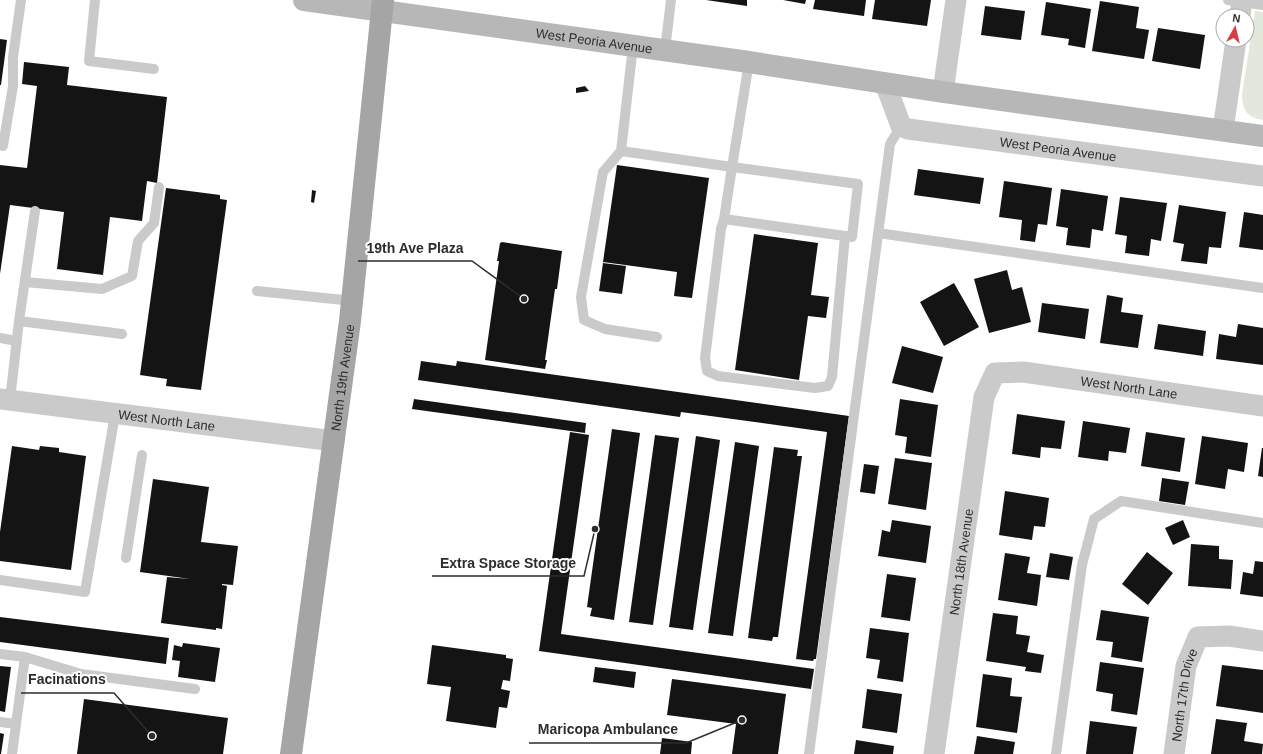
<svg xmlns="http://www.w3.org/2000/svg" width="1263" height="754" font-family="Helvetica,sans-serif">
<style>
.green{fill:#e2e9dc}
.building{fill:#141414}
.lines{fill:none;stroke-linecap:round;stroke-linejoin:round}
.lane{stroke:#cacaca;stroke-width:10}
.street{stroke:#cacaca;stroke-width:21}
.secondary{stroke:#b7b7b7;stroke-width:22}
.primary{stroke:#a5a5a5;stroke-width:22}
.labels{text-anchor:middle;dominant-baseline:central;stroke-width:4;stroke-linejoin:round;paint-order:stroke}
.street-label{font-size:13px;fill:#2d2d2d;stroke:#fff}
.leader{fill:none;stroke:#2d2d2d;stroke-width:1.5}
.callout-dot{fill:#2d2d2d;stroke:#fff;stroke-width:1.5}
.callout-label{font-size:14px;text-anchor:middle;font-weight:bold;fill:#2d2d2d;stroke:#fff;stroke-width:4;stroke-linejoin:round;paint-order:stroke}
</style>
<rect width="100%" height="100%" fill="#fff"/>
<!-- green -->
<path class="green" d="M1255,11L1263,12V120C1247,118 1242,110 1242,94Z"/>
<!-- building -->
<path class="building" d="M706,0H747V6Z
M783,0H806L805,4Z
M815,0H866L864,16L813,9Z
M875,0H931L927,26L872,19Z
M1100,1L1139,7L1136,28L1149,30L1144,59L1092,51Z
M1046,2L1091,9L1085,48L1068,45L1069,39L1041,35Z
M985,6L1025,11L1021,40L981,35Z
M1158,28L1205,35L1200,69L1152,61Z
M0,39L7,40L1,85H0Z
M24,62L69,67L67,85L167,97L157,183L147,181L142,221L110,217L103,275L57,269L64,212L10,205L0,274V165L27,168L37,86L22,84Z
M585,86L589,91L576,93V88Z
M617,165L709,178L692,298L674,296L677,272L603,262Z
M918,169L984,178L980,204L914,195Z
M1004,181L1052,188L1047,225L1038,224L1035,242L1020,240L1022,220L999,217Z
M166,188L220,195V199L227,200L201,390L166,386L167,379L140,375Z
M1061,189L1108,196L1103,231L1092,229L1090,248L1066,245L1068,228L1056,226Z
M312,190L316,191L314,203L311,202Z
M1120,197L1167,203L1161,241L1151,239L1149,256L1125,253L1127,236L1115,234Z
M1179,205L1226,212L1221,248L1209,247L1207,264L1181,261L1184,244L1173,242Z
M1244,212L1263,215V250L1239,247Z
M754,234L818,243L811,295L829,297L826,318L808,316L799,380L735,370Z
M502,242L562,251L557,289H555L545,360H547L545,369L485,360L499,261H497L500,243Z
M603,263L626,266L622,294L599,291Z
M1007,270L1012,290L1022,287L1031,322L989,333L974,279Z
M954,283L979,327L944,346L920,302Z
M1107,295L1123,298L1121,312L1143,315L1138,348L1100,343Z
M1042,303L1089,309L1085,339L1038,332Z
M1158,324L1206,331L1203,356L1154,349Z
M1238,324L1263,328V365L1216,359L1219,334L1236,337Z
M902,346L943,357L933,393L892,383Z
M421,361L456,366L457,361L849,416L816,659H814L813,661L796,659L827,432L681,412L680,417L418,380Z
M414,399L586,423L585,433L412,409Z
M900,399L938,405L931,457L905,453L907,437L895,435Z
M1017,414L1065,421L1061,449L1041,447L1040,458L1012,454Z
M1083,421L1130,428L1126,453L1109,451L1108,461L1078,457Z
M612,429L640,433L614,620L590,616L592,608L587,607Z
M570,432L589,435L561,634L814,669L811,689L539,651Z
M1146,432L1185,438L1180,472L1141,466Z
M655,435L679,438L653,625L629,622Z
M696,436L720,440L693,630L669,627Z
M1202,436L1248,443L1244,472L1228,469L1225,489L1195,484Z
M735,442L759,446L733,636L708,633Z
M12,446L39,450L40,446L59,448V452L86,456L71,570L0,561V532Z
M774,447L798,450L797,456H802L778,637H773L772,641L748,638Z
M1262,448H1263V477L1258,476Z
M895,458L932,463L926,510L888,504Z
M864,464L879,466L875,494L860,492Z
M1162,478L1189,482L1185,505L1159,501Z
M153,479L209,487L201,542L238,546L233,585L222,584V585L227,586L222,629L216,628V630L161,623L167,577L190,579L140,572Z
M1005,491L1049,498L1045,527L1034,526L1032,540L999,535Z
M892,520L931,526L926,563L878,556L882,530L890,532Z
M1183,520L1190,537L1173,545L1165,528Z
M1191,544L1219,546V559L1233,560L1231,589L1188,586Z
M1147,552L1173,573L1148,605L1122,584Z
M1005,553L1030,557L1027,573L1041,575L1037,606L998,600Z
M1050,553L1073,557L1069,580L1046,577Z
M1255,561L1263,562V597L1240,594L1243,572L1253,574Z
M887,574L916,578L910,621L881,617Z
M1101,610L1149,617L1142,662L1111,657L1113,642L1096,640Z
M993,613L1018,616L1016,634L1030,636L1027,652L1044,655L1041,673L1025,671L1026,667L986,661Z
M0,617L169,638L166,664L0,642Z
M870,628L909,633L903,682L877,678L880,660L866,658Z
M183,643L220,648L215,682L178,677L180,661L172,660L174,645L182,647Z
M432,645L506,655V658L513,659L510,681L503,680L501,689L510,691L507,708L499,707L496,728L446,721L451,687L427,684Z
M1100,662L1144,668L1137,715L1111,711L1113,694L1096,691Z
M1222,665L1263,670V713L1216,706Z
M0,666L11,667L5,712L0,711Z
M595,667L636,672L634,688L593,682Z
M983,674L1012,678L1010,696L1022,697L1017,733L976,727Z
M672,679L786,694L778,754H732L736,724L667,715Z
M867,689L902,694L897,733L862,728Z
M84,699L228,718L223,754H77Z
M1216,719L1247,723L1244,741L1263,744L1262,754H1211Z
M1090,721L1137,727L1133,754H1086Z
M0,733L4,734L1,754H0Z
M977,736L1015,742L1013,754H974Z
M662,738L692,742L691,754H660Z
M856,740L894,746L893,754H854Z"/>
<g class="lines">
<!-- lane -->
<path class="lane" d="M95,0L89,61L154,69
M1228,0L1263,5
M633,46L621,151L732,167L749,62
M665,50L671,0
M3,146L13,86V57L21,0
M621,151L603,172L581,297L584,320L605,329L657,337
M732,167L858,184L852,237L724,219Z
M724,219L721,229L705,358L707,371L718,376L815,388L828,386L832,377L845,236
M878,233L1263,288
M25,282L102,289L132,276L138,241L154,223L159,187
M257,291L353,301
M19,321L122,334
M0,338L17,341
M10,400L19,321L35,211
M126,558L142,455
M0,580L85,592L115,414
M0,654L25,657L81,674L195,689
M0,722L16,724
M12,754L25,657
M809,754L890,144L901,126
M1056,754L1082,565L1094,519L1121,501L1263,523"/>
<!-- street -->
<g class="street">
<path d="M1240,16L1242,0"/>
<path id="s1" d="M885,83L901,126L908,129L1263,176"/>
<path d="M943,92L956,0"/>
<path d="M1223,130L1236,40"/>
<path id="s2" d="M0,399L334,441"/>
<path id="s3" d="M934,754L984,397L995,373L1023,372L1263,406"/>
<path id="s4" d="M1174,754L1186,666L1198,637L1229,636L1263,641"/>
</g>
<!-- secondary -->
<path class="secondary" id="s5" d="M304,0L749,62L943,92L1263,136"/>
<!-- primary -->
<path class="primary" id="s6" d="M291,754L350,321L383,0"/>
</g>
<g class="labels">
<!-- street labels -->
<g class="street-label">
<text stroke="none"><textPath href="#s5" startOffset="293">West Peoria Avenue</textPath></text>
<text stroke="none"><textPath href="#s1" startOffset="205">West Peoria Avenue</textPath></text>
<text stroke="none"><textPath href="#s6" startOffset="380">North 19th Avenue</textPath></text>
<text stroke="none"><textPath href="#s3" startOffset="522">West North Lane</textPath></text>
<text stroke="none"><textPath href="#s2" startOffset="168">West North Lane</textPath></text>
<text stroke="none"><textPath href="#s3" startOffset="194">North 18th Avenue</textPath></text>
<text stroke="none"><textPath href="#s4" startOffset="60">North 17th Drive</textPath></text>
</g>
</g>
<!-- callouts -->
<path class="leader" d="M524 299L472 261H358M595 529L584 576H432M152 736L114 693H21M742 720L686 743H529"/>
<g class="callout-dot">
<circle cx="524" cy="299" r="4"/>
<circle cx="595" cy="529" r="4"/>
<circle cx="152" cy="736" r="4"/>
<circle cx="742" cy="720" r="4"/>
</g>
<g class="callout-label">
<text x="415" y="253">19th Ave Plaza</text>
<text x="508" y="568">Extra Space Storage</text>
<text x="67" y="684">Facinations</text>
<text x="608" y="734">Maricopa Ambulance</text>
</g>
<!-- north arrow -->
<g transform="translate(1235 28) rotate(8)"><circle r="19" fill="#ffffff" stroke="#ababab"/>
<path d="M0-3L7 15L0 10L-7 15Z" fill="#d53e42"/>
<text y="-6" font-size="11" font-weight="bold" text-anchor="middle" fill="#2d2d2d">N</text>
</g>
</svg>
